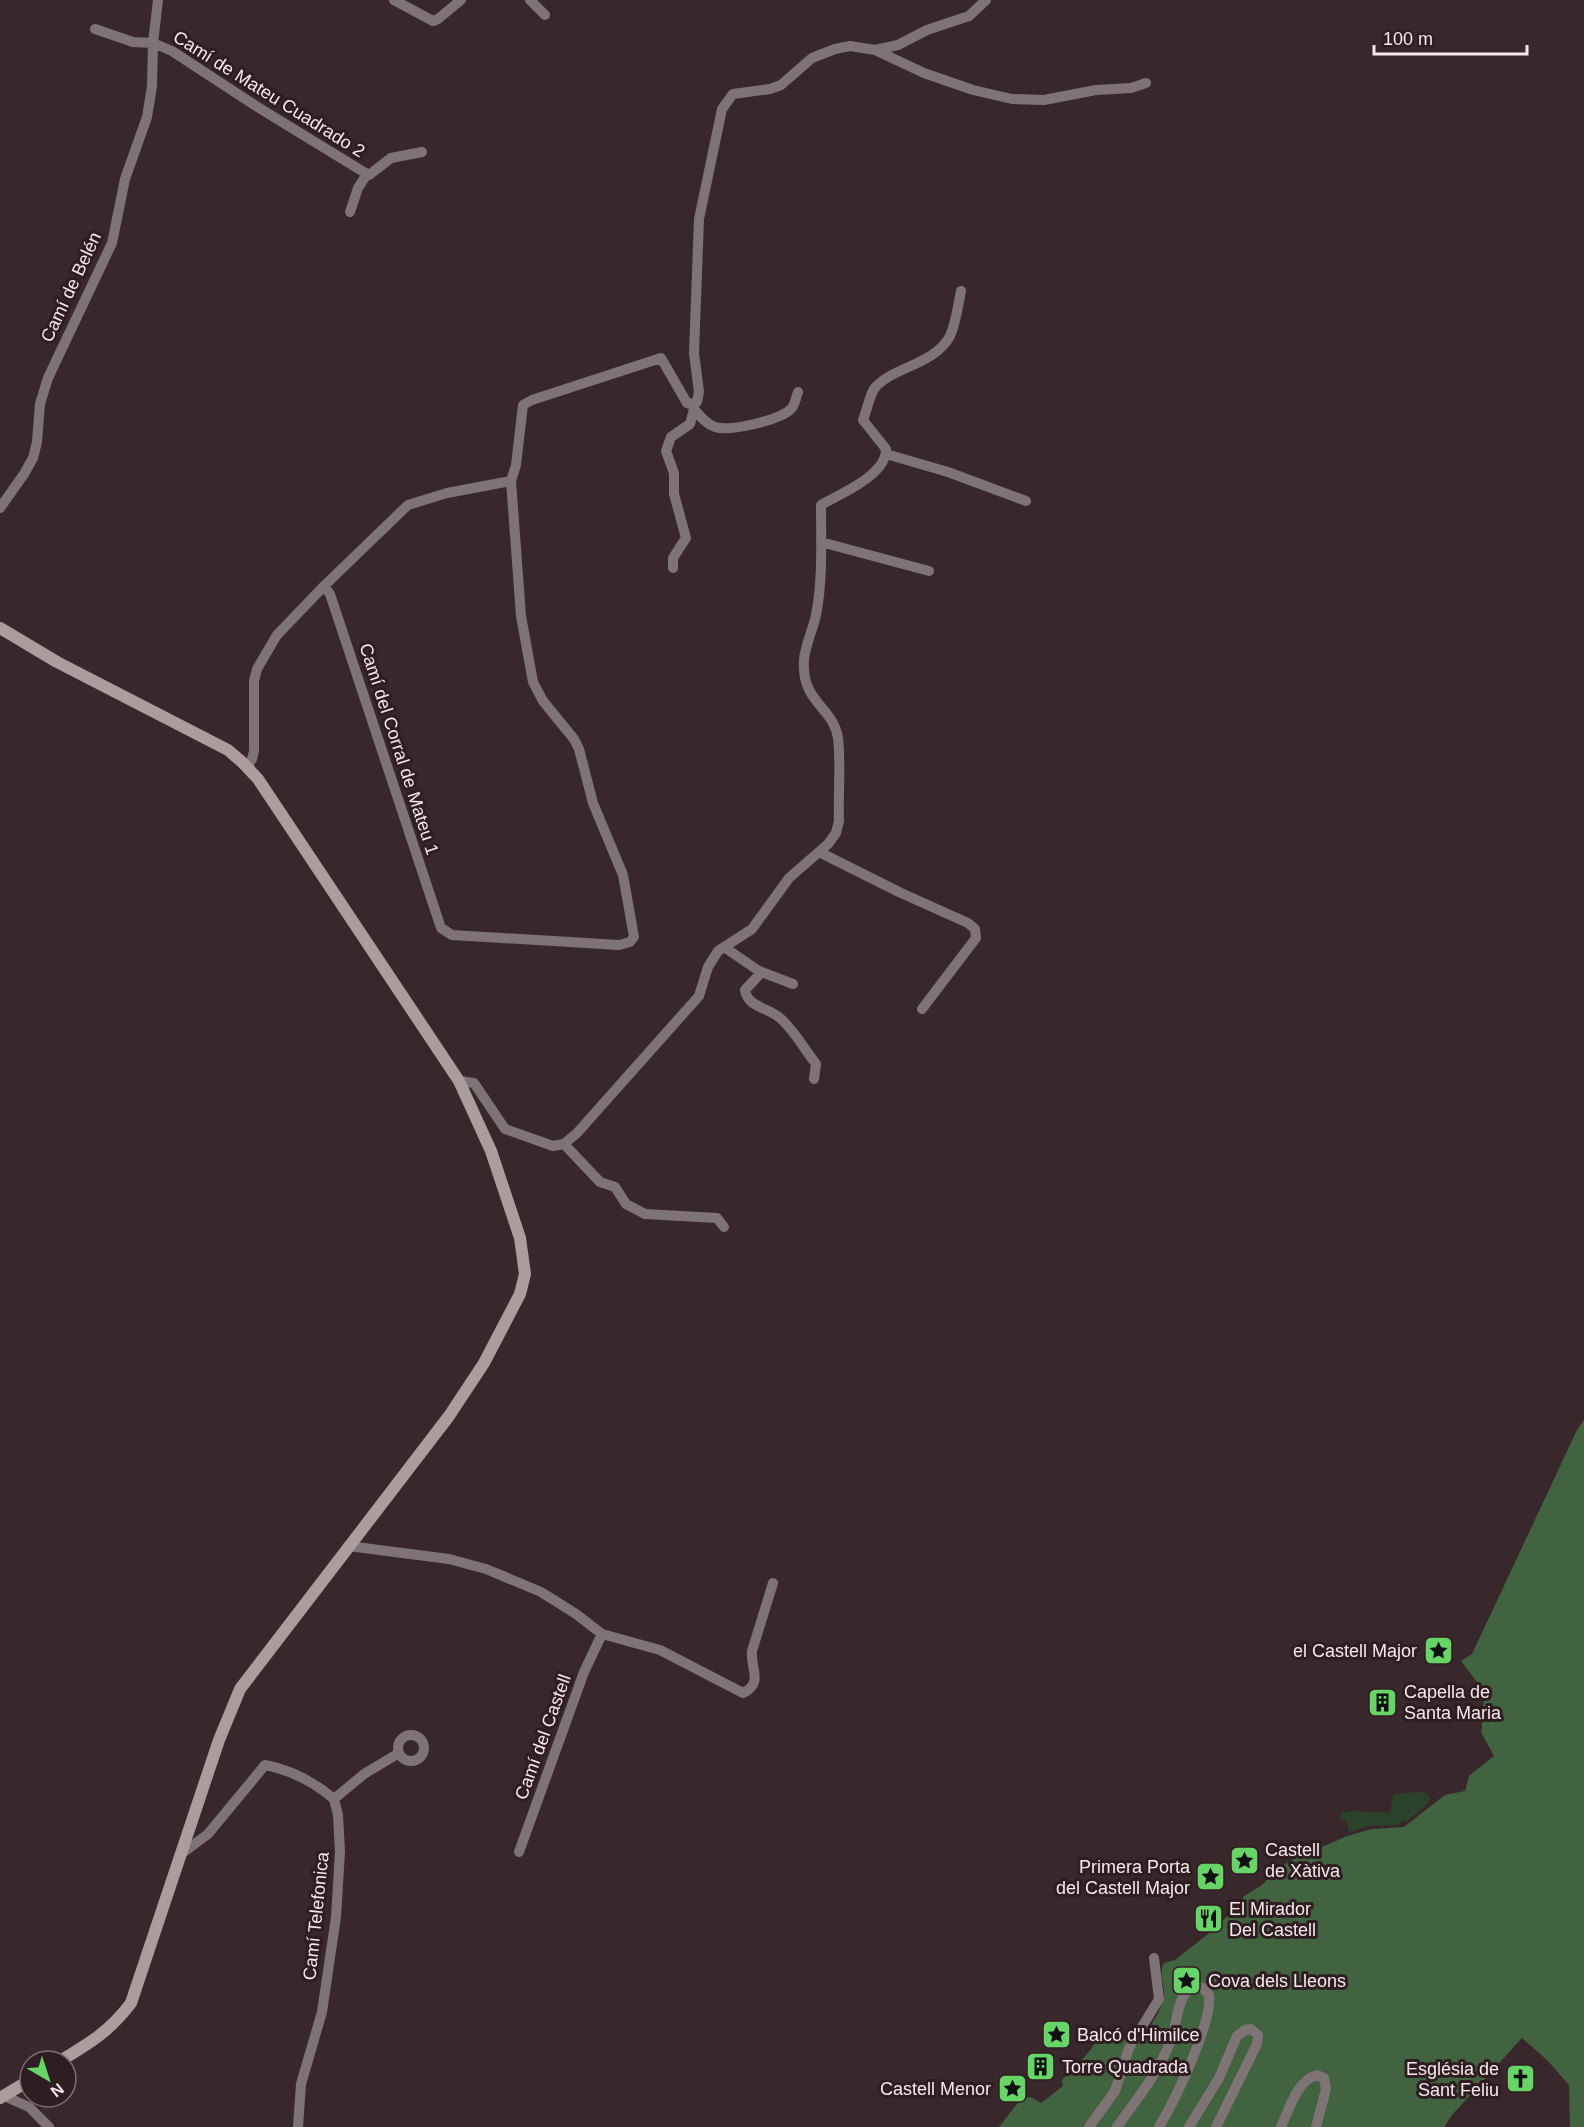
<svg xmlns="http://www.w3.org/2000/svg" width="1584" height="2127" font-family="Arial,sans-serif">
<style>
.green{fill:#2c422b}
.forest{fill:#416340}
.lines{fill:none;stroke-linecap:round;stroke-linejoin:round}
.street{stroke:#7e7476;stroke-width:10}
.secondary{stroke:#ab9c9e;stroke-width:12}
.labels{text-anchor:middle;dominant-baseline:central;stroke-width:6;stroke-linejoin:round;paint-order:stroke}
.street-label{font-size:18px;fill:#f5e9eb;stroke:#2f1e21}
.poi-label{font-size:18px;fill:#f5e9eb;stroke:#2f1e21;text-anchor:start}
</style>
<rect width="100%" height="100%" fill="#39282b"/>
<!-- green -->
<path class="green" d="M1421,1792L1428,1794L1430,1799L1426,1805L1406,1822L1404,1820L1397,1825L1368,1826L1349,1832L1346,1821L1340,1819L1341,1813L1353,1811L1390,1813L1393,1795L1400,1793Z"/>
<!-- forest -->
<path class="forest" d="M1584,1420V2127H1570L1569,2085L1548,2061L1522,2038L1453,2114L1444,2127H999L1021,2099L1030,2097L1041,2103L1063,2086L1062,2080L1089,2052L1105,2028L1136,2047C1145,2033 1161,2014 1164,1996C1165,1984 1158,1975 1164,1963L1175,1960L1208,1934L1234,1910L1244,1896L1262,1885L1277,1869L1290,1861L1347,1836L1372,1829L1404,1827L1445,1795L1465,1791L1469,1776L1494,1756L1481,1732L1482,1729V1709L1486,1694L1461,1661L1472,1654L1577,1430Z"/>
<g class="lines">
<!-- street -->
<path class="street" d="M394,0L433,21L438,19L461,0
M530,0L545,15
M95,29L133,42L153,43L172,51L256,106L367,174L358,188L350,212
M875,50L898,45L927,30L969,16L986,0
M367,174L369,175L391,158L422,152
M694,409C700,416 706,424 715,427C730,432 780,420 791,409C795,405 796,397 798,392
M886,454L948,472L1026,501
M0,508L24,474L33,458L37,442L40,404L48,378L112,243L125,179L147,117L152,86L153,43L158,0
M821,542L929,571
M673,568V558L686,538L674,494V473L666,451L671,437L690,424L694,409V404
M324,586L330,594L441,928L452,935L619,945L630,942L634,937L623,875L593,803L579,749L574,739L543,701L533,682L521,616L511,481L516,465L523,405L532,400L661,358L687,403L690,404L697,402L699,392L694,353L699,219L722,109L733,94L770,89L781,85L812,58L835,49L850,46L875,50L924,73L973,90L1012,99L1044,100L1096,90L1131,88L1146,83
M247,767L252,759L254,751V681L257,669L277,635L324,586L408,505L447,493L511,481
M819,852L901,893L968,923L975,929L976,938L922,1009
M724,947L759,971L793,984
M759,971L758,976L745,990C747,1007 769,1008 780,1018C794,1030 805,1050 816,1064L814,1079
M459,1081L474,1083L505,1129L553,1146L564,1144L577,1133L699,996L708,967L718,951L752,929L789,878L828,844L836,833L839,821C838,796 841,762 838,738C833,706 801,703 804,660C805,645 813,630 816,615C823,579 821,541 821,505C840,494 887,475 886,449L863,420C867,410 869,397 874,389C889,368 935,365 950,336C956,323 958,305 961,291
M564,1144L600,1182L615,1187L626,1204L645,1214L717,1218L724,1227
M348,1546L449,1559L486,1569L541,1592L576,1614L602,1634L660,1650L743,1693C764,1683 750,1668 752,1651L773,1583
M398 1748a13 13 0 1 1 26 0a13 13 0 1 1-26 0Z
M334,1799L364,1774L399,1753
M519,1852L584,1672L602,1634
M181,1854L208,1834L265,1765C291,1770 314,1782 334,1799L338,1815L340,1852L336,1917L322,2012L301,2084L298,2127
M4,2096L29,2107L49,2127
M1089,2127L1115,2091L1129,2048L1159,1999L1154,1958
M1117,2127C1137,2099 1159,2072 1171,2040C1178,2021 1176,1997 1194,1985L1203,1988L1209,1995C1213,2022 1174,2102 1159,2127
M1189,2127L1219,2078L1237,2036L1245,2030L1251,2029L1258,2035L1257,2044L1216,2127
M1281,2127C1289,2110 1297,2080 1317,2075L1324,2078L1326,2089L1316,2127"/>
<!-- secondary -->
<path class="secondary" d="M0,628L57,662L228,750L242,762L258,779L459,1081L491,1151L520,1238L525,1274L520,1294L484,1363L449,1416L240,1689L219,1740L131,2003C110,2031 90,2043 60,2061
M0,2098L30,2080"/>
</g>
<!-- icons -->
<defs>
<symbol id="sight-square" viewBox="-11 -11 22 22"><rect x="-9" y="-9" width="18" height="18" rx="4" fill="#66d466" stroke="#2f1e21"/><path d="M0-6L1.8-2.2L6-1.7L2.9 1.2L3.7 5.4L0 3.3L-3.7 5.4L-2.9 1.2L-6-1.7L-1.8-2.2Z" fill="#111"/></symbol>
<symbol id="building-square" viewBox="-11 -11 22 22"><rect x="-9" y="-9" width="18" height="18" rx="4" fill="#66d466" stroke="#2f1e21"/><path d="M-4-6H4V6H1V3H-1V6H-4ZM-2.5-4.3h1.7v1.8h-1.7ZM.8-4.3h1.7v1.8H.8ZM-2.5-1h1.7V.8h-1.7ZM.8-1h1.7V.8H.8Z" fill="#111"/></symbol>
<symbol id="restaurant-square" viewBox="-11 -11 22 22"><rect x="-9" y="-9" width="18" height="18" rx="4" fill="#66d466" stroke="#2f1e21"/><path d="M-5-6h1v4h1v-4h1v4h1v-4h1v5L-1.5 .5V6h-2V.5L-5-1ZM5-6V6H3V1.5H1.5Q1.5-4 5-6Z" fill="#111"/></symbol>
<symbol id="church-square" viewBox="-11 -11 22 22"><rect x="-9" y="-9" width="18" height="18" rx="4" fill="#66d466" stroke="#2f1e21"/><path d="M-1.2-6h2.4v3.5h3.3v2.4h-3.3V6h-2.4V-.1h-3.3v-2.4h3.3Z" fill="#111"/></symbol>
</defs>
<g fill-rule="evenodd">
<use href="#sight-square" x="1422" y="1634" width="33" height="33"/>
<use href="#building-square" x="1366" y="1686" width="33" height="33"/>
<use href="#sight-square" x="1228" y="1844" width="33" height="33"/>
<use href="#sight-square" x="1194" y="1860" width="33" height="33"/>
<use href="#restaurant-square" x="1192" y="1902" width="33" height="33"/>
<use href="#sight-square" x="1170" y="1964" width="33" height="33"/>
<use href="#sight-square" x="1040" y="2018" width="33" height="33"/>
<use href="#building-square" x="1024" y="2050" width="33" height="33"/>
<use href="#church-square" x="1504" y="2062" width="33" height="33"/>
<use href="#sight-square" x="996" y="2072" width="33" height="33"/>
</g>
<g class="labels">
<!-- street labels -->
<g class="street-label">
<text transform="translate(269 94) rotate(32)">Camí de Mateu Cuadrado 2</text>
<text transform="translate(71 287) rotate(-65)">Camí de Belén</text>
<text transform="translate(399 749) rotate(72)">Camí del Corral de Mateu 1</text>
<text transform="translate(543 1737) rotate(-70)">Camí del Castell</text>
<text transform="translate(316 1916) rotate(-84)">Camí Telefonica</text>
</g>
<!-- poi labels -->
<g class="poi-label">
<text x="1417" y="1651" text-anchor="end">el Castell Major</text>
<text x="1404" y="1692">Capella de<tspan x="1404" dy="21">Santa Maria</tspan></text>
<text x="1265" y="1850">Castell<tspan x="1265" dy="21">de Xàtiva</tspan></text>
<text x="1190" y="1867" text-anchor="end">Primera Porta<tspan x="1190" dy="21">del Castell Major</tspan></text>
<text x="1229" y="1909">El Mirador<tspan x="1229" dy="21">Del Castell</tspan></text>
<text x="1208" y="1981">Cova dels Lleons</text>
<text x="1077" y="2035">Balcó d'Himilce</text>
<text x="1062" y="2067">Torre Quadrada</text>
<text x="1499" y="2069" text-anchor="end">Església de<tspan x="1499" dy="21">Sant Feliu</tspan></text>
<text x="991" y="2089" text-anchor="end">Castell Menor</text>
</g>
</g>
<!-- north arrow -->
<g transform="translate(48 2079) rotate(141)"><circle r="28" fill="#2f1e21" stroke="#7e6f72" stroke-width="1.5"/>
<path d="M0-4.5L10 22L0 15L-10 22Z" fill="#66d466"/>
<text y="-9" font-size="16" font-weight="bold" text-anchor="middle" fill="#f5e9eb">N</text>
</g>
<!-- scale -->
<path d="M1374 45v9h153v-9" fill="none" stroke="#f5e9eb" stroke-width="3"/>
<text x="1383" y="45" font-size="18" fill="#f5e9eb" stroke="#2f1e21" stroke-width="4.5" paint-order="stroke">100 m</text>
</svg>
